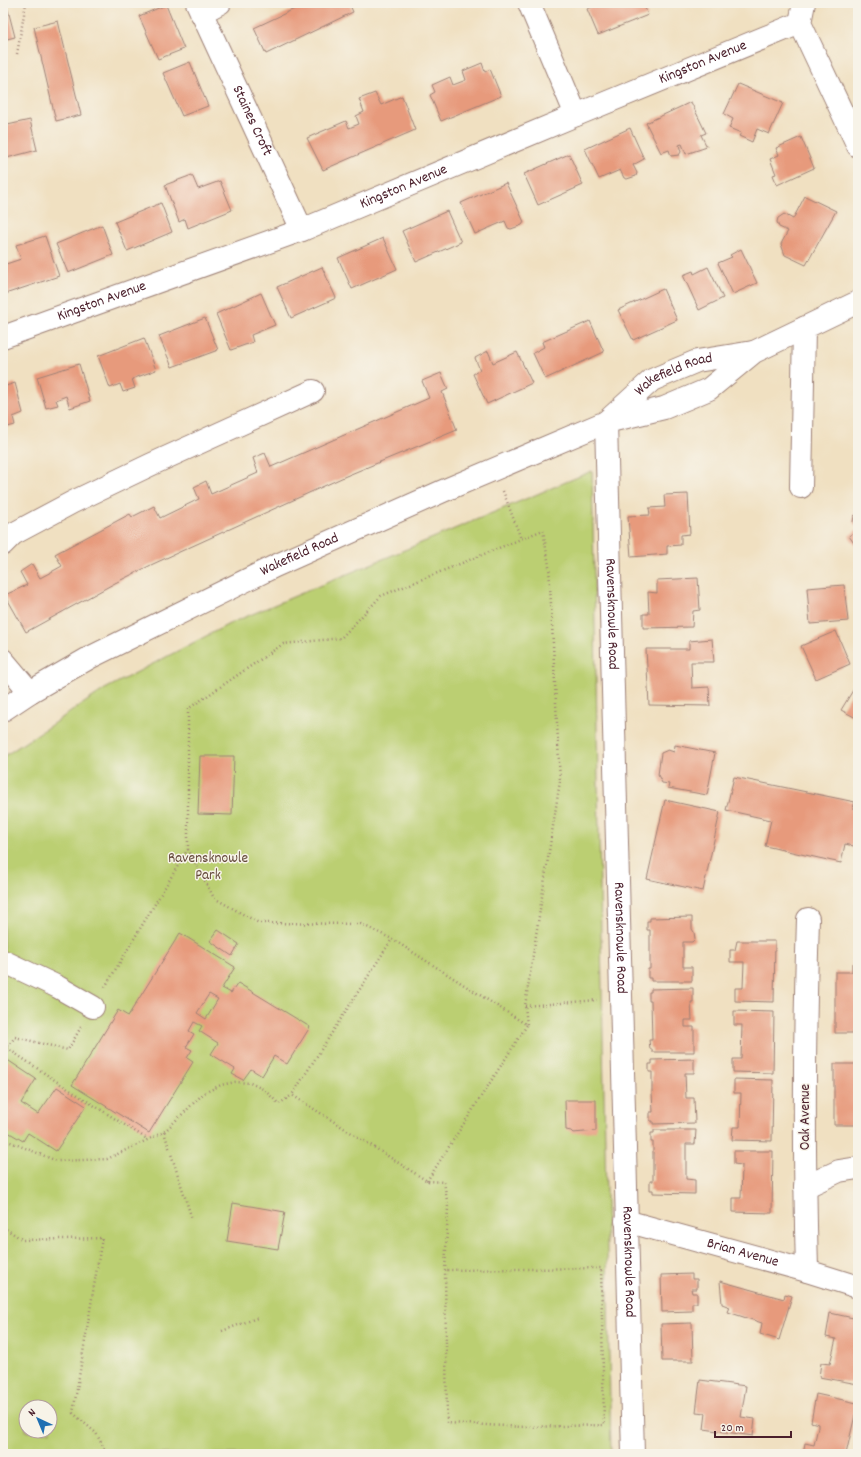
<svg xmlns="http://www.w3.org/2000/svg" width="861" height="1457" font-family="Dekko,sans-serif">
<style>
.green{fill:#bbcf72;stroke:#82774e;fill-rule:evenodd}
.building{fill:#e79a7b;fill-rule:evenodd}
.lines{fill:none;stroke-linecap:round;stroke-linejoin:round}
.minor-casing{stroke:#9d8076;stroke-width:24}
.highway-casing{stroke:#9d8076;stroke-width:24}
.path{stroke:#9d8076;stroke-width:2.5;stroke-dasharray:1 3;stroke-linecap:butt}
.minor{stroke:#fff;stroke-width:22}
.highway{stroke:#fff;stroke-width:22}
.labels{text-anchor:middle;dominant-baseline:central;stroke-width:3;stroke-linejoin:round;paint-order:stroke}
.street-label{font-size:15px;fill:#4a1f2b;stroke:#f7f3e8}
.park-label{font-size:15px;fill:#664b3d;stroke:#f7f3e8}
</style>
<rect width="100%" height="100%" fill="#f7f3e8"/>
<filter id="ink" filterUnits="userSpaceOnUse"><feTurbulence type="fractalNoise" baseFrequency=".025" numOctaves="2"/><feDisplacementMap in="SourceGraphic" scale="8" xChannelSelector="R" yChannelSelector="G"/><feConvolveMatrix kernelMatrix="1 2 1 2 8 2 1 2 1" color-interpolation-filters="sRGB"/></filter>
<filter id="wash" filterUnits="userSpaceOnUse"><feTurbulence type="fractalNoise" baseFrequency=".012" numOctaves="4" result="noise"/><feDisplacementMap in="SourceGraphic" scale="16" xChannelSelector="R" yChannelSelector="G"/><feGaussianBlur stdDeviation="0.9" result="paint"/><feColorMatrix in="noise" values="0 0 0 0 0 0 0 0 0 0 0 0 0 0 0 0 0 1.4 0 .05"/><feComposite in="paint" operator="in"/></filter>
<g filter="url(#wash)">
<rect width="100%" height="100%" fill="#f0e0c1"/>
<!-- green -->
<path class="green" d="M592,471L611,1454H3V757L105,689L231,623ZM26,1407H50V1431H26Z"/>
<g id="blocks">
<!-- building -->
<path class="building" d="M307,3H349L353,12L266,54L254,28Z
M602,3H643L648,15L598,35L587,9Z
M166,5L184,49L158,59L139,16Z
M8,10L15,37L3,40V11Z
M58,21L81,115L56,121L34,27Z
M190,62L208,106L182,116L163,73Z
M482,63L485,72L490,69L501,96L441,121L430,95L435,92L432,85L450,77L453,85L466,80L463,71Z
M738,84L783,103L769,134L757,129L752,142L739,136L741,133L729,128L733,119L724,114Z
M375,93L381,105L402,96L415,130L323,170L307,138L346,121L349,128L359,124L356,116L364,112L359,99Z
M691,102L706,133L701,135L707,147L686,154L682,144L679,145L681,152L679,155L671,156L669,150L661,153L646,123Z
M30,120L37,150L3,159V126Z
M630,128L644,159L633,165L637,173L636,176L627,179L624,178L620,170L599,179L585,149Z
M801,137L814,168L777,185L773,175L776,174L770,159L779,155L776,148Z
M569,154L583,185L538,205L524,174Z
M192,175L198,189L220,181L232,210L188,228L185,219L179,222L165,185Z
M506,183L524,222L522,225L511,229L508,228L505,221L475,234L461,203Z
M805,196L836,211L806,265L785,255L781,244L788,231L779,227L777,222L778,218L784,214L793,219Z
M161,203L172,232L127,251L115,222Z
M447,211L461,242L416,262L402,231Z
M102,225L113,255L68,273L56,244Z
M45,236L59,276L5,294L3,286V265L21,259L16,245Z
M383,238L397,269L352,289L338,258Z
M741,249L757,283L733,294L718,263L732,257L730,255Z
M322,267L336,298L291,318L277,287Z
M708,267L723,298L699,310L683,275L693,271L694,274Z
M663,289L677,320L633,340L618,310Z
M261,293L275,325L251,335L253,342L231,350L216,314Z
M205,318L218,350L172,367L159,336Z
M590,321L604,352L545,379L533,353L544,347L542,342Z
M144,338L156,370L132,379L135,388L123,392L120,384L110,388L98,356Z
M488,351L493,363L517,352L532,383L487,404L473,374L480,370L475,358Z
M79,364L90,401L70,408L66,396L56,400L58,405L46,408L37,377Z
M441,373L448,389L442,392L457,430L346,476L153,564L115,583L26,632L5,595L27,585L20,572L32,564L40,578L53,571L62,566L55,554L130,514L132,517L154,506L160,518L199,499L194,487L206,481L211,494L258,473L253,458L265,453L271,467L429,398L422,381Z
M15,383L23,413L13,417L15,425L4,428L3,425V387Z
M688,494L690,534L681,535V545L667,546V554L631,557L628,516L650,515L649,508L665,507L664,495Z
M858,513V549L849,536L858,529L853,522L854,516Z
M698,578L700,610L693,611L692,627L643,628V614H649L648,592L657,593V580Z
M844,585L848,621L810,624L807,588Z
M836,631L850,664L816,679L801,646Z
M712,639L714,662H691L692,688L709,687L710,706L649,705L646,649H689V641Z
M858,682V719L841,710Z
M675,745L715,753L707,795L668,788L669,784L662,783L658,775L661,753L668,750L674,752Z
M200,756H234L232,815L198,814Z
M734,777L855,802L853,808L858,809V847L845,844L841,863L765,846L771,820L726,810Z
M665,800L720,812L703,891L647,879Z
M692,917V929L694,932L695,939L692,942H683V967H692V981H651V978H648V969H650V930H647V921H650V918Z
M218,930L239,944L232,956L210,941Z
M180,933L235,967L222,988L231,993L238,983L310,1027L287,1064L274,1056L262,1076L251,1069L243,1080L232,1074L235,1069L211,1054L218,1043L199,1031L202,1026L194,1022L189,1031L194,1034L186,1047L192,1050L187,1058L193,1062L149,1133L72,1085L118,1010L128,1016ZM209,994L218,999L206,1019L197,1013Z
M737,941H775L774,1002L735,1001V988H743L744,962H730V950H735Z
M852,964H858V1033H835V972H852Z
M693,988V1002H691L692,1020H685V1027H694V1052H652V1049H650L649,1040H652L651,1001H649V992H651V989Z
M734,1011L774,1012L773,1073L733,1072V1059H741L742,1025H734Z
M6,1059L36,1079L21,1103L38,1114L57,1087L86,1106L56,1151L28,1133L23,1141L3,1129V1065Z
M694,1059V1073H685L686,1098H694L695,1123L653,1124V1121H650V1112H653L652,1092V1072H649V1064H652V1060Z
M834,1064H858V1125H834Z
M734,1079L773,1080L772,1141L732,1140L733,1127H740L741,1093H734Z
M565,1100H596V1131L573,1133L571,1131L566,1130Z
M654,1130H696L695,1144H686V1179L695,1180V1194L653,1193V1190H650V1181H653V1142H651V1133H654Z
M734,1151H773L772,1213L733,1212V1198H741L742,1165L734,1164Z
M233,1203L285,1212L278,1249L227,1241Z
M692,1274V1279H697V1289H691L692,1293H697V1303H692V1311L662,1312L661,1275Z
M720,1281L784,1299L785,1294L792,1296L779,1340L760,1334L762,1323L728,1312L730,1307L722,1304Z
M830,1313L858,1319V1384L819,1377L821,1363L830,1364L836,1339L826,1337Z
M692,1323L693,1361H662L661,1324Z
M700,1380L746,1386L741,1417L755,1419L753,1436L704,1429L706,1413L696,1412Z
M816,1394L857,1403V1416L855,1415L846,1454H803L805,1443L814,1445L818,1427V1424L811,1422Z"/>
</g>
</g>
<g filter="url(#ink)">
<use href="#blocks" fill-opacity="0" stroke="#9d8076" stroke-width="1"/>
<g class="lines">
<defs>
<g id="minor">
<path id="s1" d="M197,3L302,230"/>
<path d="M529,3L576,115"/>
<path d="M804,3L800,23L858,146"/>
<path d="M201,13L220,3"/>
<path id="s2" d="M3,337L302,230L576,115L800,23"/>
<path id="s3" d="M606,422L633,1454"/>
<path d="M801,487L804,328"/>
<path d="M3,544L13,534L73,502L150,465L313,391"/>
<path d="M3,660L30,692"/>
<path d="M3,961L58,987L93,1007"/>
<path d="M805,1187L839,1171L858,1168"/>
<path id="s4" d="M626,1221L807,1271L858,1287"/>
<path d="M807,1271C804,1154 804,1036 808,919"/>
</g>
<g id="highway">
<path id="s5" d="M607,421L652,380L697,361L753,352"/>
<path id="s6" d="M3,710L30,692L89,658L275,566L443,491L606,422L664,408L709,389L754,352L858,302"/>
</g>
</defs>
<!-- minor casing -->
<use href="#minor" class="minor-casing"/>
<!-- highway casing -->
<use href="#highway" class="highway-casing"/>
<!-- path -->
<path class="path" d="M17,54L26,3
M503,491L521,539
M188,849L214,898L259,923L361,924L392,939
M105,987L188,849V709L283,644L341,638L381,596L543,530L549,566L560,781L525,1006L527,1025
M525,1006L597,1000
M7,1048L68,1089L147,1139
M3,1053L15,1037L68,1050L81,1027
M164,1132L192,1219
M3,1139L57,1161L107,1159L164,1132L204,1093L221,1085L235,1082L250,1083L263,1089L279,1104L292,1095
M427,1181L527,1025L392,939L292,1095L427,1181L444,1182L448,1207L445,1270L447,1423L525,1427L604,1425L601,1268L445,1270
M3,1227L23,1240L102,1238L73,1413L96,1433L107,1454
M222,1331L257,1318"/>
<!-- minor -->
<use href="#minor" class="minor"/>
<!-- highway -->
<use href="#highway" class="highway"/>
</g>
</g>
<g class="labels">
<!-- street labels -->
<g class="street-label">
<text stroke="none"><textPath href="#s2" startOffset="752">Kingston Avenue</textPath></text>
<text stroke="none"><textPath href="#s1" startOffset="130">Staines Croft</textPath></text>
<text stroke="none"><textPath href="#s2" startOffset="428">Kingston Avenue</textPath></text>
<text stroke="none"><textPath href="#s2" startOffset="105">Kingston Avenue</textPath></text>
<text stroke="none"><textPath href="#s5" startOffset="83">Wakefield Road</textPath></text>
<text stroke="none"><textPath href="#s6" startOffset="335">Wakefield Road</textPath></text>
<text stroke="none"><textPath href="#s3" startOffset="192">Ravensknowle Road</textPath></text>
<text stroke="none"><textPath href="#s3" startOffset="516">Ravensknowle Road</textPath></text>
<text transform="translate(806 1117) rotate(-90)">Oak Avenue</text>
<text stroke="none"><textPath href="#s4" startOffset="121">Brian Avenue</textPath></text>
<text stroke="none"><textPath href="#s3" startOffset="840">Ravensknowle Road</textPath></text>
</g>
<!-- park labels -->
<g class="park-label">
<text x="208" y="859">Ravensknowle<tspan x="208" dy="17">Park</tspan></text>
</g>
</g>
<!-- margin -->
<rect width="861" height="1457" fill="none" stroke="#f7f3e8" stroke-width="16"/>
<!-- north arrow -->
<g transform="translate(38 1419) rotate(316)"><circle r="19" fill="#f7f3e8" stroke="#b29e9c"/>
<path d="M0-3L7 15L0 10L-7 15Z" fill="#1f6fb2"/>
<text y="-6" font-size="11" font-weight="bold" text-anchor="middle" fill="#4a1f2b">N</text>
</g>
<!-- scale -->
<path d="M715 1431v6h76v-6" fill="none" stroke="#4a1f2b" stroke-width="2"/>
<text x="721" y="1431" font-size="12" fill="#4a1f2b" stroke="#f7f3e8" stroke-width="3" paint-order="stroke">20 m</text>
</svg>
